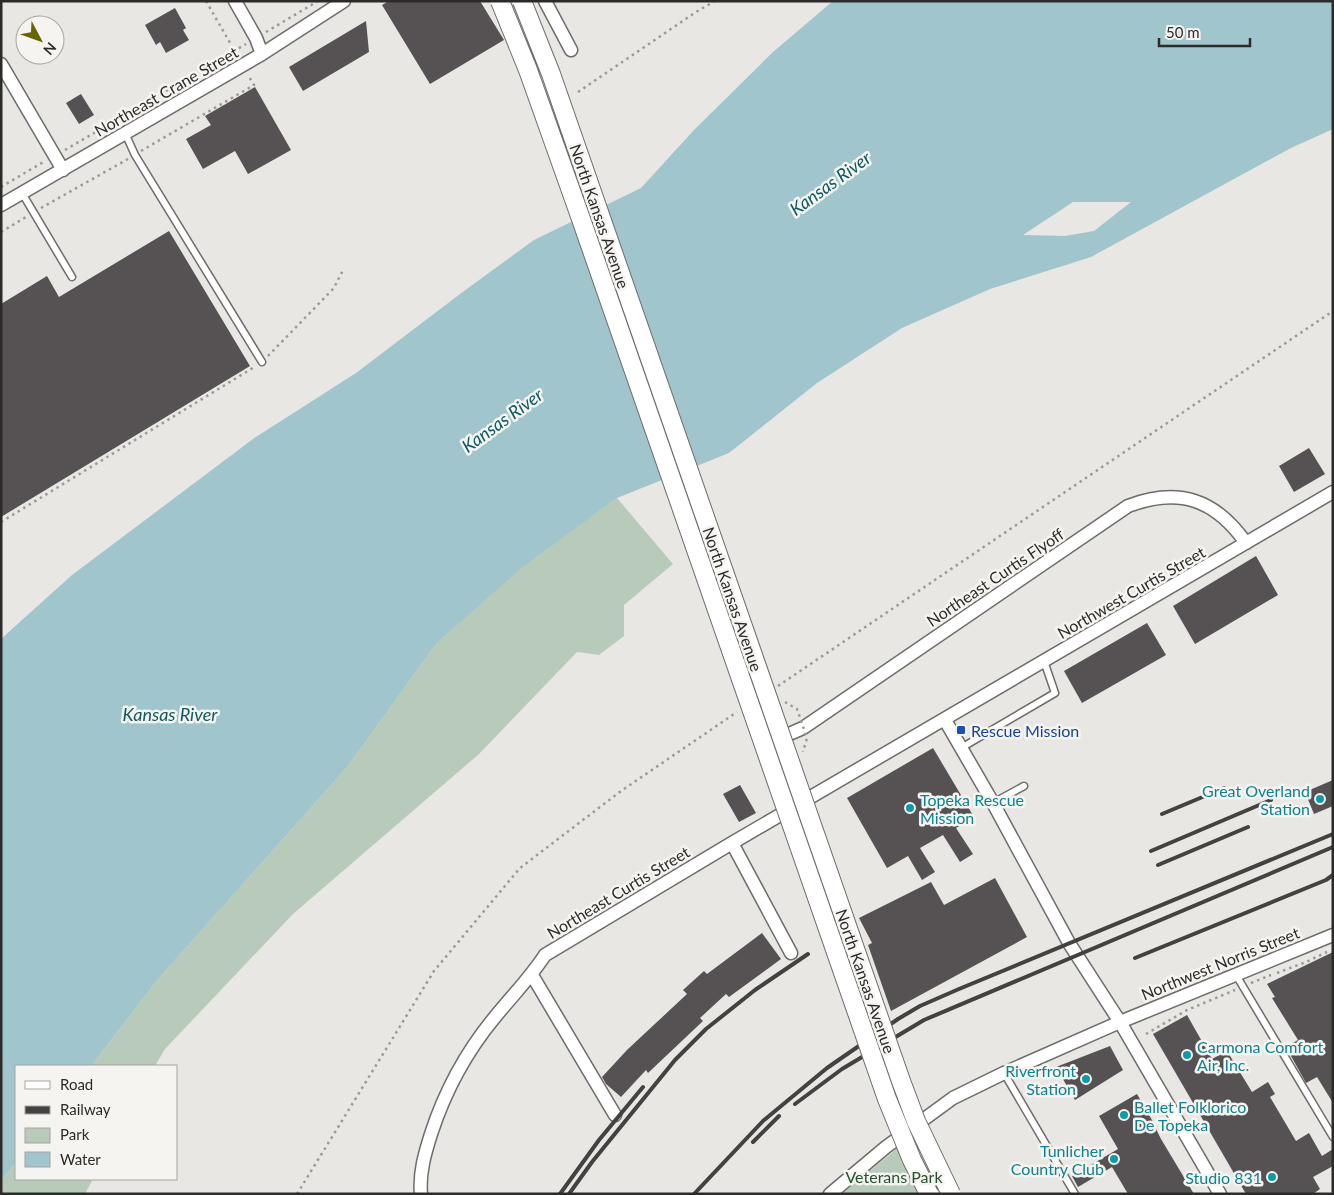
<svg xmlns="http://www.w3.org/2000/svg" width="1334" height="1195" font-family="Lato,sans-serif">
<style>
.green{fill:#b8cbbb}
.water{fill:#a0c5cc;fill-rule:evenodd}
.building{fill:#565253}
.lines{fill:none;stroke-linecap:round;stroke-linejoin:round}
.lane-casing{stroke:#6e6c69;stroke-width:9}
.street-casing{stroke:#6e6c69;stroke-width:15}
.path{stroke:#9b9a97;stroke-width:2.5;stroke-dasharray:2.5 4;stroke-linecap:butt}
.lane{stroke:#fff;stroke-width:6}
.street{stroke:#fff;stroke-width:12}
.rail{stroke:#434240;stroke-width:4}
.secondary-bridge-casing{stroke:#6e6c69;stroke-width:20;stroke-linecap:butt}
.path-bridge{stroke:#9b9a97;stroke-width:2.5;stroke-dasharray:2.5 4;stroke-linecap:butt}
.secondary-bridge{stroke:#fff;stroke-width:18}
.transit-dot{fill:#1a4fb4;stroke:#f6f4f0;stroke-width:2}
.culture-dot{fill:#0f9aa8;stroke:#f6f4f0;stroke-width:2}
.labels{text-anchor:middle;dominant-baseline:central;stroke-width:5;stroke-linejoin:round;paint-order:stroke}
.street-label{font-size:16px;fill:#2c2b29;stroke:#f6f4f0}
.transit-label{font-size:16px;fill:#164399;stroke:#f6f4f0;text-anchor:start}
.culture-label{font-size:16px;fill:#0d838f;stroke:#f6f4f0;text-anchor:end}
.park-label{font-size:16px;fill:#265030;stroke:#f6f4f0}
.water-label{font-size:18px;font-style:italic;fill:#0b5a65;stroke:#f6f4f0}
</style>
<rect width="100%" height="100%" fill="#e9e7e3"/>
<!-- green -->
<path class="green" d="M617,498L673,564L624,605V636L599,655L577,652L479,754L293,914L165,1049L155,1066H91L159,978L348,766L436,644L520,568Z
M899,1147L923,1194H843L844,1192Z
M16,1162V1179H93L85,1194H1V1181Z"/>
<!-- water -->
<path class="water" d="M833,1H1333V129L1291,148L1091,257L990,289L902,328L817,383L729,453L617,498L520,569L436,644L348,766L159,978L91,1066H16V1162L1,1181V639L72,575L253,439L356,373L464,291L534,240L641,188L694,130L773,52ZM1073,202H1131L1094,231L1065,236L1023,235Z"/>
<!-- building -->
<path class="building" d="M389,1H480L504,40L430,84L382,5Z
M175,8L186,28L183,30L189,40L166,53L160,42L156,45L145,25Z
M366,21L369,52L303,91L289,67Z
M255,87L291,150L248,174L235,151L203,169L186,139L211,125L205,116Z
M81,94L94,115L79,124L66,103Z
M169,231L250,366L1,517V304L47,276L59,297Z
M1309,448L1325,474L1294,492L1279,466Z
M1256,556L1278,595L1195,644L1173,606Z
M1147,623L1166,655L1082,703L1064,671Z
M933,748L974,817L956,828L973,854L960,862L943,835L920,848L935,872L922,880L908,856L887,868L847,798Z
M1333,780V806L1314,814L1305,792Z
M740,785L756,813L739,822L723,794Z
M995,878L1027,937L891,1011L868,945L872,943L859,918L931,882L944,905Z
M762,933L781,959L729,997L726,994L700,1018L703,1021L648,1073L646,1070L621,1097L606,1084L602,1077L627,1050L687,994L683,990L704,971L707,974Z
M1333,952V1103L1317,1077L1306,1083L1286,1047L1298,1040L1272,998L1275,997L1267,984Z
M1187,1015L1212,1059L1227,1051L1252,1092L1268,1082L1275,1094L1270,1097L1296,1141L1309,1133L1322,1156L1333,1149V1166L1313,1177L1320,1189L1313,1194H1246L1153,1034Z
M1110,1046L1123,1070L1075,1100L1056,1067Z
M1137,1094L1156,1127H1155L1161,1139L1194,1194H1128L1112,1167L1078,1187L1072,1176L1118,1149L1099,1116Z"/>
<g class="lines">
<defs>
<path id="lane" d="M125,133L135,155L262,362
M22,193L72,277
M961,748L1055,693L1044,661
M993,803L1024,786
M1236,975L1333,1137
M1004,1073L1075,1194"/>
<path id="street" d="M235,1L256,38L262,54
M545,1L571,50
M1,64L63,170
M1,205L262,54L344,1
M945,720L993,803L1069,943L1120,1022L1220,1194
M764,745L803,728L1128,506C1179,487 1215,499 1246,543
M732,843L791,953
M532,975L615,1115
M421,1194C419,1173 425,1153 431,1134C445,1091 466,1052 495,1017C512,996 530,978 545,955L732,843L1333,492
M830,1194L886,1147L953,1098L1004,1073L1120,1022L1333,935"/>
</defs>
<!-- lane casing -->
<use href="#lane" class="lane-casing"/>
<!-- street casing -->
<use href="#street" class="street-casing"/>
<!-- path -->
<path class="path" d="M206,1L237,55
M266,32L318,1
M578,92L696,12L715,1
M65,150L246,44
M141,151L254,85L248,75
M1,187L45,161
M41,208L128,159
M1,232L26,217
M268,356L334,288L343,270
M1,522L256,366
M778,686L1333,311
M1277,973L1306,962L1327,952
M1251,983L1271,975
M1146,1034L1187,1010L1235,990
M297,1194L434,971L520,868L621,791L737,712"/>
<!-- lane -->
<use href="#lane" class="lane"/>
<!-- street -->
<use href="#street" class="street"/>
<!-- rail -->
<path class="rail" d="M1162,814L1224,788
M1151,851L1271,800
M1158,865L1248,827
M1135,958L1326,880L1333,875
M795,1104L842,1069L924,1020L1333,847
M753,1142L779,1116
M560,1194L599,1140L643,1087
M569,1194L592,1162L675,1060L706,1029L755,990L808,954
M694,1194L763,1121L827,1068L898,1019L920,1006L959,989L1333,834"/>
<defs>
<path id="secondary-bridge" d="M500,1L528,70L581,219L887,1099L912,1160L929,1194
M522,1L551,74L901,1081L916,1121L951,1194"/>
</defs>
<!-- secondary-bridge casing -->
<use href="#secondary-bridge" class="secondary-bridge-casing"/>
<!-- path-bridge -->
<path class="path-bridge" d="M785,702L797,709L807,738L803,752"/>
<!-- secondary-bridge -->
<use href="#secondary-bridge" class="secondary-bridge"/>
</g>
<!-- markers -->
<rect class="transit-dot" x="956" y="725" width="10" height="10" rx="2.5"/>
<g class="culture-dot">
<circle cx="1320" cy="799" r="5"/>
<circle cx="910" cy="808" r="5"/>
<circle cx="1187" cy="1055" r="5"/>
<circle cx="1086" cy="1079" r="5"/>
<circle cx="1124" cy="1115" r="5"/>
<circle cx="1114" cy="1159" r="5"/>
<circle cx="1272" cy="1177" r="5"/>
</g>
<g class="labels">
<!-- street labels -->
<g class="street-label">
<text transform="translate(166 91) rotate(-30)">Northeast Crane Street</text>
<text transform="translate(600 216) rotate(71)">North Kansas Avenue</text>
<text transform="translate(995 577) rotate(-34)">Northeast Curtis Flyoff</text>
<text transform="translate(1131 592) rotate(-30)">Northwest Curtis Street</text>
<text transform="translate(733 599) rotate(71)">North Kansas Avenue</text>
<text transform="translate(618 892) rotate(-31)">Northeast Curtis Street</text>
<text transform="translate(1220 963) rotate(-22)">Northwest Norris Street</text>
<text transform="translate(866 981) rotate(71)">North Kansas Avenue</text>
</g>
<!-- transit labels -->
<g class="transit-label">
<text x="971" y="730">Rescue Mission</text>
</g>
<!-- culture labels -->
<g class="culture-label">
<text x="1310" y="790">Great Overland<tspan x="1310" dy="18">Station</tspan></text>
<text x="920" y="799" text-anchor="start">Topeka Rescue<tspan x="920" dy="18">Mission</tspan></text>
<text x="1197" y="1046" text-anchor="start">Carmona Comfort<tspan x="1197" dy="18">Air, Inc.</tspan></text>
<text x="1076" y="1070">Riverfront<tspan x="1076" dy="18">Station</tspan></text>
<text x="1134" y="1106" text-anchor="start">Ballet Folklorico<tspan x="1134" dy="18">De Topeka</tspan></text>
<text x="1104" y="1150">Tunlicher<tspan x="1104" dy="18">Country Club</tspan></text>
<text x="1262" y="1177">Studio 831</text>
</g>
<!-- park labels -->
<g class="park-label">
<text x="894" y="1176">Veterans Park</text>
</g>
<!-- water labels -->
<g class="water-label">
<text transform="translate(830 183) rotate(-36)">Kansas River</text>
<text transform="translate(502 420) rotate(-36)">Kansas River</text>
<text x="170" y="714">Kansas River</text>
</g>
</g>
<!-- border -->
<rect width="1334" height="1195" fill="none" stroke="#2c2b29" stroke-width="5"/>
<!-- legend -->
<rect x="15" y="1065" width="162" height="115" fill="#f6f4f0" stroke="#a5a4a0"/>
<rect x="25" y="1081" width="25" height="8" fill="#ffffff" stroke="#a5a4a0"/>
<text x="60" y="1090" font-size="15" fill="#2c2b29">Road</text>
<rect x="25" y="1106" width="25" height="8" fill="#434240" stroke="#a5a4a0"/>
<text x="60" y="1115" font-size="15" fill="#2c2b29">Railway</text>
<rect x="25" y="1128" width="25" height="15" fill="#b8cbbb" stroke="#a5a4a0"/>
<text x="60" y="1140" font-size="15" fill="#2c2b29">Park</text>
<rect x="25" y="1152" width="25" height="15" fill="#a0c5cc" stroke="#a5a4a0"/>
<text x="60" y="1165" font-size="15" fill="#2c2b29">Water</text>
<!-- north arrow -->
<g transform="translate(40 40) rotate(131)"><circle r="24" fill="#f6f4f0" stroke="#a5a4a0"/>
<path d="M0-4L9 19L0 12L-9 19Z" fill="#666500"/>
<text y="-8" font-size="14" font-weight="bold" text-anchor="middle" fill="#2c2b29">N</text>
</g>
<!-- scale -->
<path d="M1159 38v8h91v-8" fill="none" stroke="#2c2b29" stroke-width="2.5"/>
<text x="1166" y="38" font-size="15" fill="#2c2b29" stroke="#f6f4f0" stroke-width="4" paint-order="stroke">50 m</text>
</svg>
